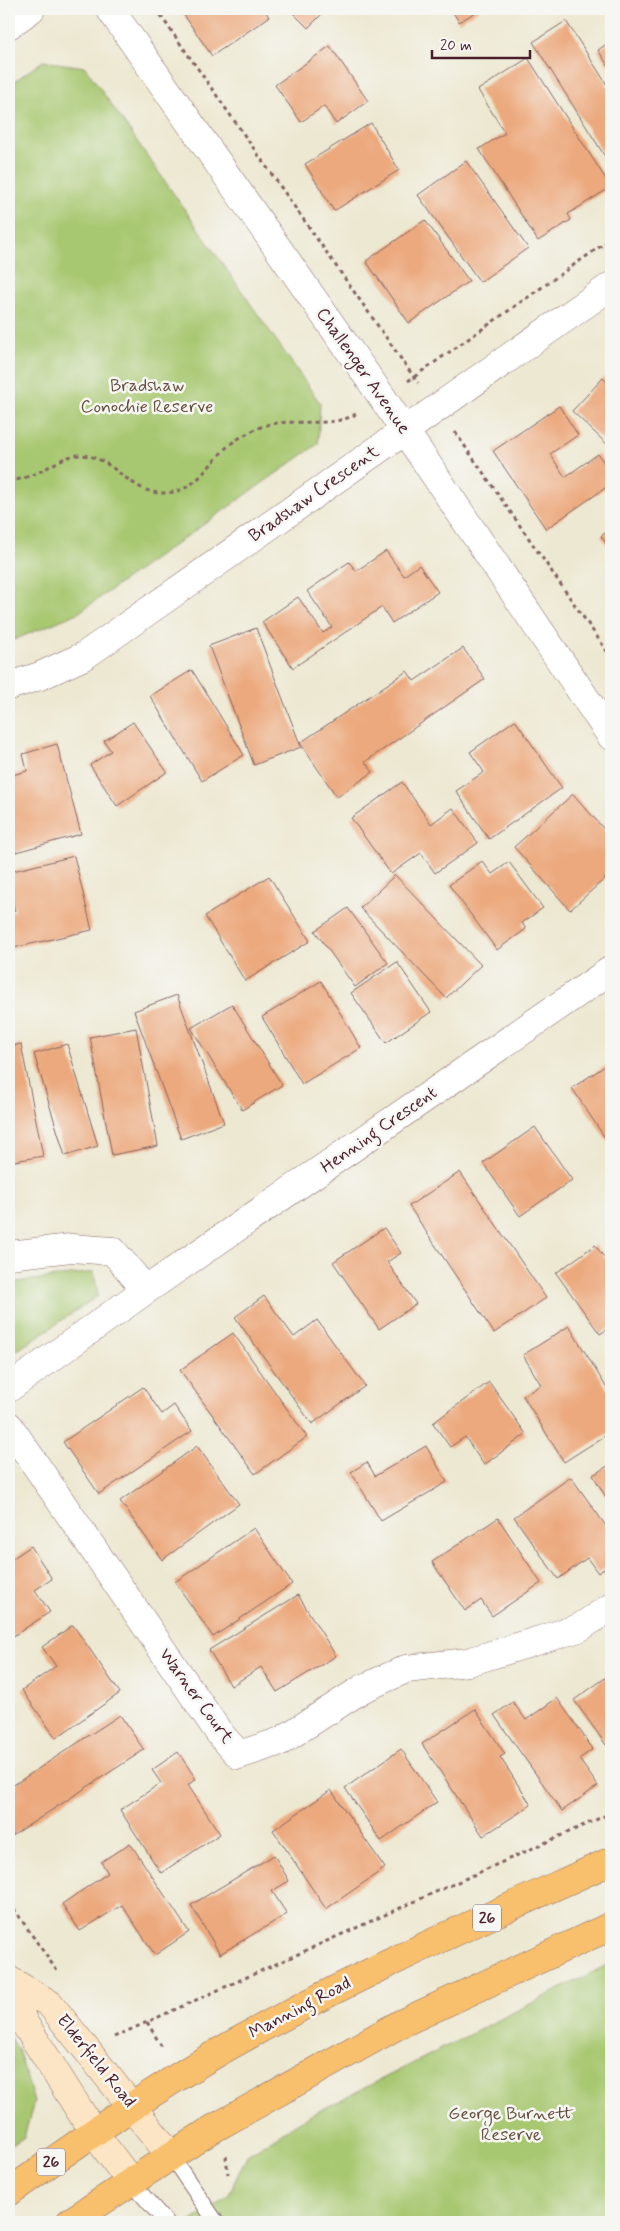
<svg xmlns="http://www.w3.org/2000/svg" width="620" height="2231" font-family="Mynerve,sans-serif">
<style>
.green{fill:#a7c770;stroke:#78734e}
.building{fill:#eca97d}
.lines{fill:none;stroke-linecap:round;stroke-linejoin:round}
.lane-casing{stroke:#836565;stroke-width:17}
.street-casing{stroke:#836565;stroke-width:29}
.secondary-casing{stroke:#836565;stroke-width:29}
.primary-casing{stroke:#836565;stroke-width:29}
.path{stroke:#836565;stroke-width:3;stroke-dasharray:4 4;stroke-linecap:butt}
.lane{stroke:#fff;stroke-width:15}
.street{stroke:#fff;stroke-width:28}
.secondary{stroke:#fce5c4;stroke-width:28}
.primary{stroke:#f8bf6c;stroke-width:28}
.labels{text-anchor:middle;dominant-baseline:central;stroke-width:5;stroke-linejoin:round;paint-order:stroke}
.shield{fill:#f6f6f2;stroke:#7e6067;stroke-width:1}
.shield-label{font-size:16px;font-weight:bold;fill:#4a1f2b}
.street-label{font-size:18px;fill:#4a1f2b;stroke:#f6f6f2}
.park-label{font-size:18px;fill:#665140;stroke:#f6f6f2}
</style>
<rect width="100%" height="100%" fill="#f6f6f2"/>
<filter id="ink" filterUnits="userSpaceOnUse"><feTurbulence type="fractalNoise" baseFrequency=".02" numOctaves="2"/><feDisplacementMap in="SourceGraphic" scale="10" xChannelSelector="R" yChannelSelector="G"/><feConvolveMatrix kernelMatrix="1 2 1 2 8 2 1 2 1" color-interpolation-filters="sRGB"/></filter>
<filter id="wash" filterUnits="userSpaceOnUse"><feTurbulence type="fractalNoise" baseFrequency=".0096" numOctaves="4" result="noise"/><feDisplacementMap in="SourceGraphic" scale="20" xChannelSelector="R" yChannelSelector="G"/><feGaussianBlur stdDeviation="1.12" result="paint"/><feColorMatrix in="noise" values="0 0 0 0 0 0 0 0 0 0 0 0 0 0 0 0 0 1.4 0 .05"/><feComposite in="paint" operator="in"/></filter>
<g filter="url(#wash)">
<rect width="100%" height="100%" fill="#ede8d1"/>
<!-- green -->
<path class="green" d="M43,61L85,67L320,403L318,444L78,613L9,642V85Z
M94,1272L98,1296L9,1356V1283Z
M611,1963V2222H190L228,2196L247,2155L305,2118Z
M9,2036L18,2049L34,2102L24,2137L9,2147Z"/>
<g id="blocks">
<!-- building -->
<path class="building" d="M187,9H264L269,17L212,56L182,12Z
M289,9H327L308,28Z
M451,9H481L459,22Z
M566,21L611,91V166L533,42Z
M611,41V70L598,50Z
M330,46L368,101L336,124L324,106L301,122L275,85Z
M528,58L611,187L568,214L571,220L538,241L479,149L505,133L478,90Z
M371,123L399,170L334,211L305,164Z
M466,161L528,248L480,282L418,195Z
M425,220L469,281L409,323L366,261Z
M603,378L611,386V448L572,411Z
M559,406L578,435L550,454L565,477L598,454L611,473V484L546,529L493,451Z
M611,529V551L601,536Z
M386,551L404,576L419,565L438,592L392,623L382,607L293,668L262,622L298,597L323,633L332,627L307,591L349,562L356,571Z
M256,628L301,747L254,765L209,646Z
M463,648L485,679L365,762L373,772L337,797L300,743L407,671L414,681Z
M192,670L244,755L202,781L150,696Z
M515,720L562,788L489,839L456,791L484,772L470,752Z
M133,722L167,772L117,806L90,765L111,751L104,741Z
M57,744L81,834L9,854V776L27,771L23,754Z
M402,782L431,824L453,808L478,843L435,873L421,853L391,874L351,818Z
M573,794L611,837V873L570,910L514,847Z
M74,856L92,930L9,949V912L15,911L9,887V872Z
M482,861L492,874L509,862L543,908L522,923L526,929L497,950L449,885Z
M395,875L481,965L446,998L360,908Z
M269,876L310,941L245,981L205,916Z
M348,908L388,963L355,987L315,931Z
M397,962L431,1012L386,1043L351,993Z
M321,981L361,1048L302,1084L262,1017Z
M177,995L224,1123L181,1139L134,1011Z
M232,1004L282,1085L242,1110L191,1028Z
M136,1028L158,1146L112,1155L90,1037Z
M21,1044L43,1156L9,1162V1047Z
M67,1044L98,1146L65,1156L34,1054Z
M608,1064L611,1068V1147L572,1088Z
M535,1127L572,1180L520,1216L483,1163Z
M460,1172L546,1298L494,1333L409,1206Z
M384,1228L401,1253L387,1262L416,1304L379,1329L333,1262Z
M595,1245L607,1261L611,1258V1327L600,1334L556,1273Z
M264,1296L294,1337L317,1320L365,1386L312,1424L235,1317Z
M569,1326L611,1395V1432L564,1462L523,1396L541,1385L523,1355Z
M233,1333L307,1437L255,1474L180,1370Z
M489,1382L526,1434L484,1465L465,1437L450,1447L433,1423Z
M143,1387L162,1414L174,1405L192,1431L99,1494L63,1442Z
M197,1446L239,1504L162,1560L120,1501Z
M426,1446L447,1482L381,1521L351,1472L367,1462L375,1476Z
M611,1464V1506L593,1475Z
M571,1477L611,1533V1564L598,1573L587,1558L558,1579L514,1517Z
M498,1518L541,1583L492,1616L481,1600L465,1611L432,1562Z
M254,1528L292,1584L213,1637L175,1582Z
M31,1546L52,1579L35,1590L50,1612L9,1639V1561Z
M298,1595L336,1656L277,1692L261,1667L231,1686L209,1650Z
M73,1625L120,1693L56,1738L22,1690L56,1666L42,1647Z
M611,1674V1742L606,1745L574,1700Z
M557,1698L593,1749L579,1759L598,1786L562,1811L494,1715L513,1702L526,1720Z
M475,1709L505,1754L500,1757L531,1805L483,1836L422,1744Z
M120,1715L144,1750L9,1838V1788Z
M401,1749L437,1802L381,1841L345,1788Z
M178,1752L196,1779L188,1785L220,1834L161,1873L120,1810L161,1783L152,1770Z
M331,1790L385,1868L326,1909L273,1830Z
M130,1843L189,1932L155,1955L122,1905L80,1931L62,1904L108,1873L101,1862Z
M274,1855L289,1881L272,1891L287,1914L220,1954L191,1905Z"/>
</g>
</g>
<g filter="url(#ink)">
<use href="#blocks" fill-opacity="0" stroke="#836565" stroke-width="1"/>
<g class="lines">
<defs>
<path id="lane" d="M171,2156L216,2222
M131,2182L166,2222"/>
<path id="street" d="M110,9L382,397L611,736
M9,25L31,9
M9,686L40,676L84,656L611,286
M9,1255L71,1248L113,1251L146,1290
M9,1388L146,1290L611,970
M9,1426L220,1734L239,1755L281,1741L362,1689L406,1669L468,1662L579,1628L611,1607"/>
<path id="secondary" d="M9,1980L50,2004L171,2156
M9,1982L23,2021L94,2133L131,2182"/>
<path id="primary" d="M9,2192C84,2139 159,2085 240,2040C360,1973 486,1918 611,1861
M70,2222L211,2130L400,2024L611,1926"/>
</defs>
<!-- lane casing -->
<use href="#lane" class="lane-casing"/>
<!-- street casing -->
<use href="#street" class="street-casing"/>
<!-- secondary casing -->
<use href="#secondary" class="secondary-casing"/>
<!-- primary casing -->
<use href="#primary" class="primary-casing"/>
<!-- path -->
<path class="path" d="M156,9L418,383
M408,381L611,239
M455,432L611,657
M9,482C20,479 31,476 41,471C53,465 66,455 80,455C113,455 130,495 165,493C194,492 205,469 224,450C232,441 245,435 256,429C287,414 326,431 356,414
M9,1902L57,1971
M147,2022L163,2049
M114,2037L611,1813
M226,2156L228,2174"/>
<!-- lane -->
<use href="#lane" class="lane"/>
<!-- street -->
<use href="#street" class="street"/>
<!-- secondary -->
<use href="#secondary" class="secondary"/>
<!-- primary -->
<use href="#primary" class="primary"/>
</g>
</g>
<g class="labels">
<!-- shield labels -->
<g class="shield">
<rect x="473" y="1904.5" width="28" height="27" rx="4"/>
<rect x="37" y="2148.5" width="28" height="27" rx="4"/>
</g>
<g class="shield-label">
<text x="487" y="1918">26</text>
<text x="51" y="2162">26</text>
</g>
<!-- street labels -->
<g class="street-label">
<text transform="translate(363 371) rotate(55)">Challenger Avenue</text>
<text transform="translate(314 494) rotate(-35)">Bradshaw Crescent</text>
<text transform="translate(379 1130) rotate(-35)">Henning Crescent</text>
<text transform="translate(196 1696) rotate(54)">Warner Court</text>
<text transform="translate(300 2008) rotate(-28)">Manning Road</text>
<text transform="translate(96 2061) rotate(51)">Elderfield Road</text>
</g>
<!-- park labels -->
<g class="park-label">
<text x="147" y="386">Bradshaw<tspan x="147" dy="21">Conochie Reserve</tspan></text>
<text x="511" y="2114">George Burnett<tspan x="511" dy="21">Reserve</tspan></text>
</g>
</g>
<!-- margin -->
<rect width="620" height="2231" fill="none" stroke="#f6f6f2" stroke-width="30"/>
<!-- scale -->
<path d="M432 50v8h98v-8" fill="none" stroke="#4a1f2b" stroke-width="2.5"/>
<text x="440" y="50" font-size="15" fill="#4a1f2b" stroke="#f6f6f2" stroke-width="4" paint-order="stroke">20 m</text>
</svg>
